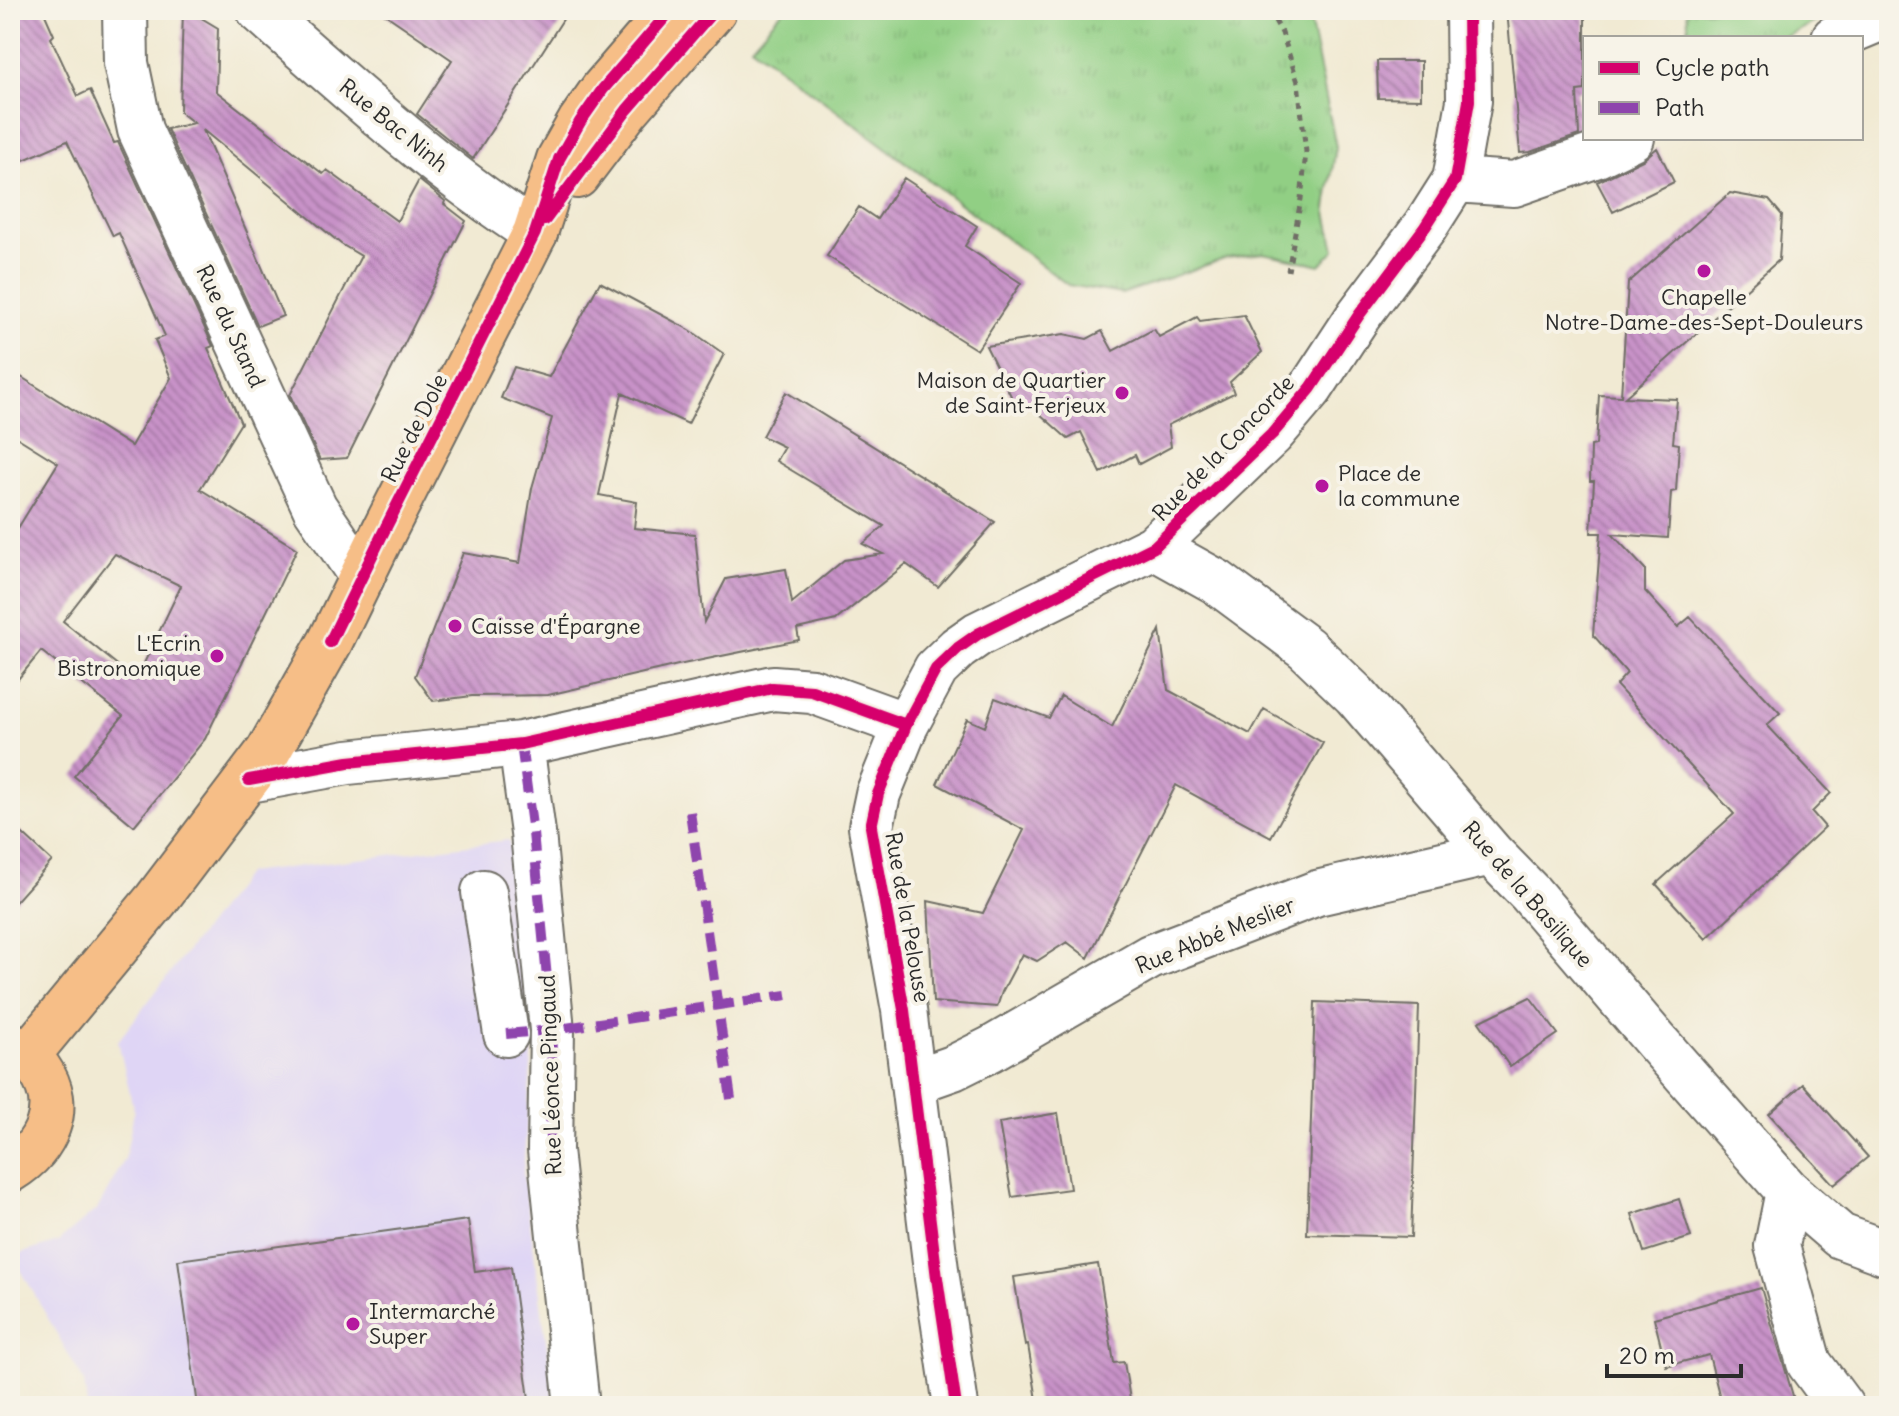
<svg xmlns="http://www.w3.org/2000/svg" width="1899" height="1416" font-family="Delius,sans-serif">
<style>
.built{fill:#dfd5f5}
.park{fill:url(#park-tufts);stroke:#5e7d58;stroke-width:2}
.building{fill:url(#building-back-hatch);fill-rule:evenodd}
.lines{fill:none;stroke-linecap:round;stroke-linejoin:round}
.minor-casing{stroke:#706e66;stroke-width:48}
.major-casing{stroke:#706e66;stroke-width:48}
.path{stroke:#706e66;stroke-width:5;stroke-dasharray:6 6;stroke-linecap:butt}
.minor{stroke:#fff;stroke-width:44}
.major{stroke:#f6be87;stroke-width:44}
.quiet{stroke:#8e44ad;stroke-width:10;stroke-dasharray:20 10;stroke-linecap:butt}
.cycleway-casing{stroke:#f7f3e8;stroke-width:17}
.cycleway{stroke:#d6006c;stroke-width:12}
.poi-dot{fill:#b5179e;stroke:#f7f3e8;stroke-width:3}
.labels{text-anchor:middle;dominant-baseline:central;stroke-width:8;stroke-linejoin:round;paint-order:stroke}
.street-label{font-size:22px;fill:#2b2b2b;stroke:#f7f3e8}
.poi-label{font-size:22px;fill:#2b2b2b;stroke:#f7f3e8;text-anchor:start}
</style>
<defs>
<pattern id="park-tufts" width="24" height="20" patternUnits="userSpaceOnUse" patternTransform="scale(2)"><rect width="24" height="20" fill="#91cf84"/><path d="M3 7l-1-3M5 7V3M7 7l1-3M15 17l-1-3M17 17v-4M19 17l1-3" fill="none" stroke="#7db272"/></pattern>
<pattern id="building-back-hatch" width="6" height="6" patternUnits="userSpaceOnUse" patternTransform="scale(2)"><rect width="6" height="6" fill="#c892c8"/><path d="M-1 5l2 2M0 0l6 6M5-1l2 2" fill="none" stroke="#a377a3"/></pattern>
</defs>
<rect width="100%" height="100%" fill="#f7f3e8"/>
<filter id="ink" filterUnits="userSpaceOnUse"><feTurbulence type="fractalNoise" baseFrequency=".0125" numOctaves="2"/><feDisplacementMap in="SourceGraphic" scale="16" xChannelSelector="R" yChannelSelector="G"/><feConvolveMatrix kernelMatrix="1 2 1 2 8 2 1 2 1" color-interpolation-filters="sRGB"/></filter>
<filter id="wash" filterUnits="userSpaceOnUse"><feTurbulence type="fractalNoise" baseFrequency=".006" numOctaves="4" result="noise"/><feDisplacementMap in="SourceGraphic" scale="32" xChannelSelector="R" yChannelSelector="G"/><feGaussianBlur stdDeviation="1.8" result="paint"/><feColorMatrix in="noise" values="0 0 0 0 0 0 0 0 0 0 0 0 0 0 0 0 0 1.4 0 .05"/><feComposite in="paint" operator="in"/></filter>
<g filter="url(#wash)">
<rect width="100%" height="100%" fill="#f1ead3"/>
<!-- built -->
<path class="built" d="M509,840L536,1004L523,1172L555,1406H87L84,1382L13,1256L58,1242L98,1208L125,1159L134,1112L118,1041L247,873Z"/>
<!-- park -->
<path class="park" d="M783,10H1308L1336,147L1326,208L1335,250L1320,265L1263,253L1227,258L1122,294L1068,285L751,46Z
M1687,10H1839L1783,38H1689Z"/>
<g id="blocks">
<!-- building -->
<path class="building" d="M10,10H43L54,35L51,38L78,96L90,90L114,143L118,142L213,346L208,348L241,423L200,489L297,549L205,739L134,826L74,776L123,716L41,651L10,689V541L58,463L10,433V370L131,446L171,378L155,340L165,336L119,233L113,236L67,141L10,166ZM115,554L181,586L136,680L63,621Z
M183,10H188L218,28L216,91L323,174L327,170L397,221L419,180L445,201L444,204L466,221L347,458L320,460L290,395L361,256L341,244L203,130L283,316L258,326L167,129L194,123L180,112Z
M379,10H569L473,159L417,114L452,60Z
M1507,10H1585V90L1577,91L1579,135L1530,152L1520,153Z
M1377,61H1421V99L1378,98Z
M1657,148L1674,182L1613,212L1597,182L1643,160Z
M904,178L977,226L965,246L1021,283L977,350L827,256L859,207L877,219Z
M1730,193L1769,200L1782,215L1779,260L1625,397L1677,399L1673,443L1679,444L1676,491L1671,492L1668,538L1612,534L1645,569V591L1678,627L1690,617L1780,713L1767,725L1831,793L1812,812L1825,827L1706,939L1656,884L1734,814L1616,685L1627,673L1593,635L1601,533H1591L1594,481H1590L1591,446L1596,445L1599,395L1621,396L1628,283Z
M600,282L690,330L724,354L688,424L622,393L599,495L637,502L634,528L695,534L704,622L726,579L786,569L792,603L844,560L883,554L863,544L884,526L776,461L784,447L762,436L786,392L995,522L938,587L906,564L836,620L797,629L799,640L678,665L548,695L472,696L433,701L415,676L463,553L520,563L532,488L552,418L501,398L514,367L549,377Z
M1244,315L1262,352L1230,382L1234,393L1168,425L1171,447L1139,464L1135,455L1101,473L1081,432L1068,439L1030,405L1018,410L986,346L1064,334L1087,339L1102,331L1113,351L1154,329L1159,337L1197,317L1200,321Z
M1160,630L1168,690L1250,734L1264,709L1323,743L1271,837L1176,785L1088,958L1067,942L1037,961L1022,954L1002,992L997,1007L933,1002L928,901L983,913L1024,830L937,784L967,719L985,727L995,698L1049,718L1061,696L1112,727Z
M10,822L52,861L10,908Z
M1530,997L1558,1034L1510,1067L1479,1022Z
M1315,1002L1419,1006L1411,1237L1307,1234Z
M1803,1084L1868,1157L1834,1185L1769,1114Z
M1058,1113L1070,1189L1012,1197L999,1123Z
M1679,1199L1691,1237L1644,1252L1632,1214Z
M468,1220L475,1272L511,1267L530,1406H198L178,1260Z
M1098,1264L1114,1363L1124,1362L1131,1406H1038L1028,1345L1025,1346L1014,1277Z
M1761,1288L1796,1406H1722L1709,1355L1666,1366L1654,1318Z"/>
</g>
</g>
<g filter="url(#ink)">
<use href="#blocks" fill-opacity="0" stroke="#706e66" stroke-width="2"/>
<g class="lines">
<defs>
<path id="minor" d="M125,10L126,63L140,130L315,508L362,577
M259,10C348,88 435,169 535,233
M1834,38L1889,15
M1455,180L1514,184L1597,155L1632,138
M1154,547L1217,582L1306,648L1355,695L1491,853L1531,894L1655,1040L1788,1191L1840,1236L1889,1254
M521,744L533,833L552,1030L550,1150L577,1406
M249,780L348,762L521,744L773,688L812,691L906,725
M484,892L506,1034
M913,1082L953,1068L991,1049L1150,957L1317,893L1491,853
M1788,1191L1777,1246L1809,1363L1841,1406
M956,1406L937,1278L904,1010L871,827L878,794L906,725L936,669L958,648L978,634L1154,547L1272,434L1311,388L1359,315L1425,227L1455,180L1469,101L1468,10"/>
<path id="major" d="M577,176L627,110L714,10
M10,1044C21,1051 31,1058 39,1069C66,1107 46,1148 10,1170
M27,1056L156,900L268,752L330,642L384,531L535,233L559,159L580,122L603,89L671,10"/>
</defs>
<!-- minor casing -->
<use href="#minor" class="minor-casing"/>
<!-- major casing -->
<use href="#major" class="major-casing"/>
<!-- path -->
<path class="path" d="M1269,10L1282,33L1298,82L1306,152L1301,199L1288,271"/>
<!-- minor -->
<use href="#minor" class="minor"/>
<!-- major -->
<use href="#major" class="major"/>
<!-- quiet -->
<path class="quiet" d="M521,744L533,833L552,1030L550,1150
M690,812L732,1106
M506,1034L552,1030L787,995"/>
<defs>
<path id="cycleway" d="M545,220L627,110L714,10
M330,642L384,531L535,233L559,159L580,122L603,89L671,10
M249,780L348,762L521,744L773,688L812,691L906,725
M956,1406L937,1278L904,1010L871,827L878,794L906,725L936,669L958,648L978,634L1154,547L1272,434L1311,388L1359,315L1425,227L1455,180L1469,101L1468,10"/>
</defs>
<!-- cycleway casing -->
<use href="#cycleway" class="cycleway-casing"/>
<!-- cycleway -->
<use href="#cycleway" class="cycleway"/>
</g>
</g>
<!-- markers -->
<g class="poi-dot">
<circle cx="1704" cy="271" r="8"/>
<circle cx="1122" cy="393" r="8"/>
<circle cx="1322" cy="486" r="8"/>
<circle cx="455" cy="626" r="8"/>
<circle cx="217" cy="656" r="8"/>
<circle cx="353" cy="1324" r="8"/>
</g>
<g class="labels">
<!-- street labels -->
<g class="street-label">
<text transform="translate(394 125) rotate(39)">Rue Bac Ninh</text>
<text transform="translate(231 326) rotate(65)">Rue du Stand</text>
<text transform="translate(414 428) rotate(-63)">Rue de Dole</text>
<text transform="translate(1223 448) rotate(-46)">Rue de la Concorde</text>
<text transform="translate(1528 894) rotate(49)">Rue de la Basilique</text>
<text transform="translate(908 917) rotate(80)">Rue de la Pelouse</text>
<text transform="translate(1215 935) rotate(-22)">Rue Abbé Meslier</text>
<text transform="translate(550 1075) rotate(-92)">Rue Léonce Pingaud</text>
</g>
<!-- poi labels -->
<g class="poi-label">
<text x="1704" y="297" text-anchor="middle">Chapelle<tspan x="1704" dy="25">Notre-Dame-des-Sept-Douleurs</tspan></text>
<text x="1106" y="380" text-anchor="end">Maison de Quartier<tspan x="1106" dy="25">de Saint-Ferjeux</tspan></text>
<text x="1338" y="473">Place de<tspan x="1338" dy="25">la commune</tspan></text>
<text x="471" y="626">Caisse d'Épargne</text>
<text x="201" y="643" text-anchor="end">L'Ecrin<tspan x="201" dy="25">Bistronomique</tspan></text>
<text x="369" y="1311">Intermarché<tspan x="369" dy="25">Super</tspan></text>
</g>
</g>
<!-- margin -->
<rect width="1899" height="1416" fill="none" stroke="#f7f3e8" stroke-width="40"/>
<!-- legend -->
<rect x="1583" y="36" width="280" height="104" fill="#f7f3e8" stroke="#a5a39c" stroke-width="2"/>
<rect x="1599" y="62" width="40" height="12" fill="#d6006c" stroke="#a5a39c" stroke-width="2"/>
<text x="1655" y="76" font-size="24" fill="#2b2b2b">Cycle path</text>
<rect x="1599" y="102" width="40" height="12" fill="#8e44ad" stroke="#a5a39c" stroke-width="2"/>
<text x="1655" y="116" font-size="24" fill="#2b2b2b">Path</text>
<!-- scale -->
<path d="M1607 1364v12h134v-12" fill="none" stroke="#2b2b2b" stroke-width="4"/>
<text x="1619" y="1364" font-size="24" fill="#2b2b2b" stroke="#f7f3e8" stroke-width="6" paint-order="stroke">20 m</text>
</svg>
